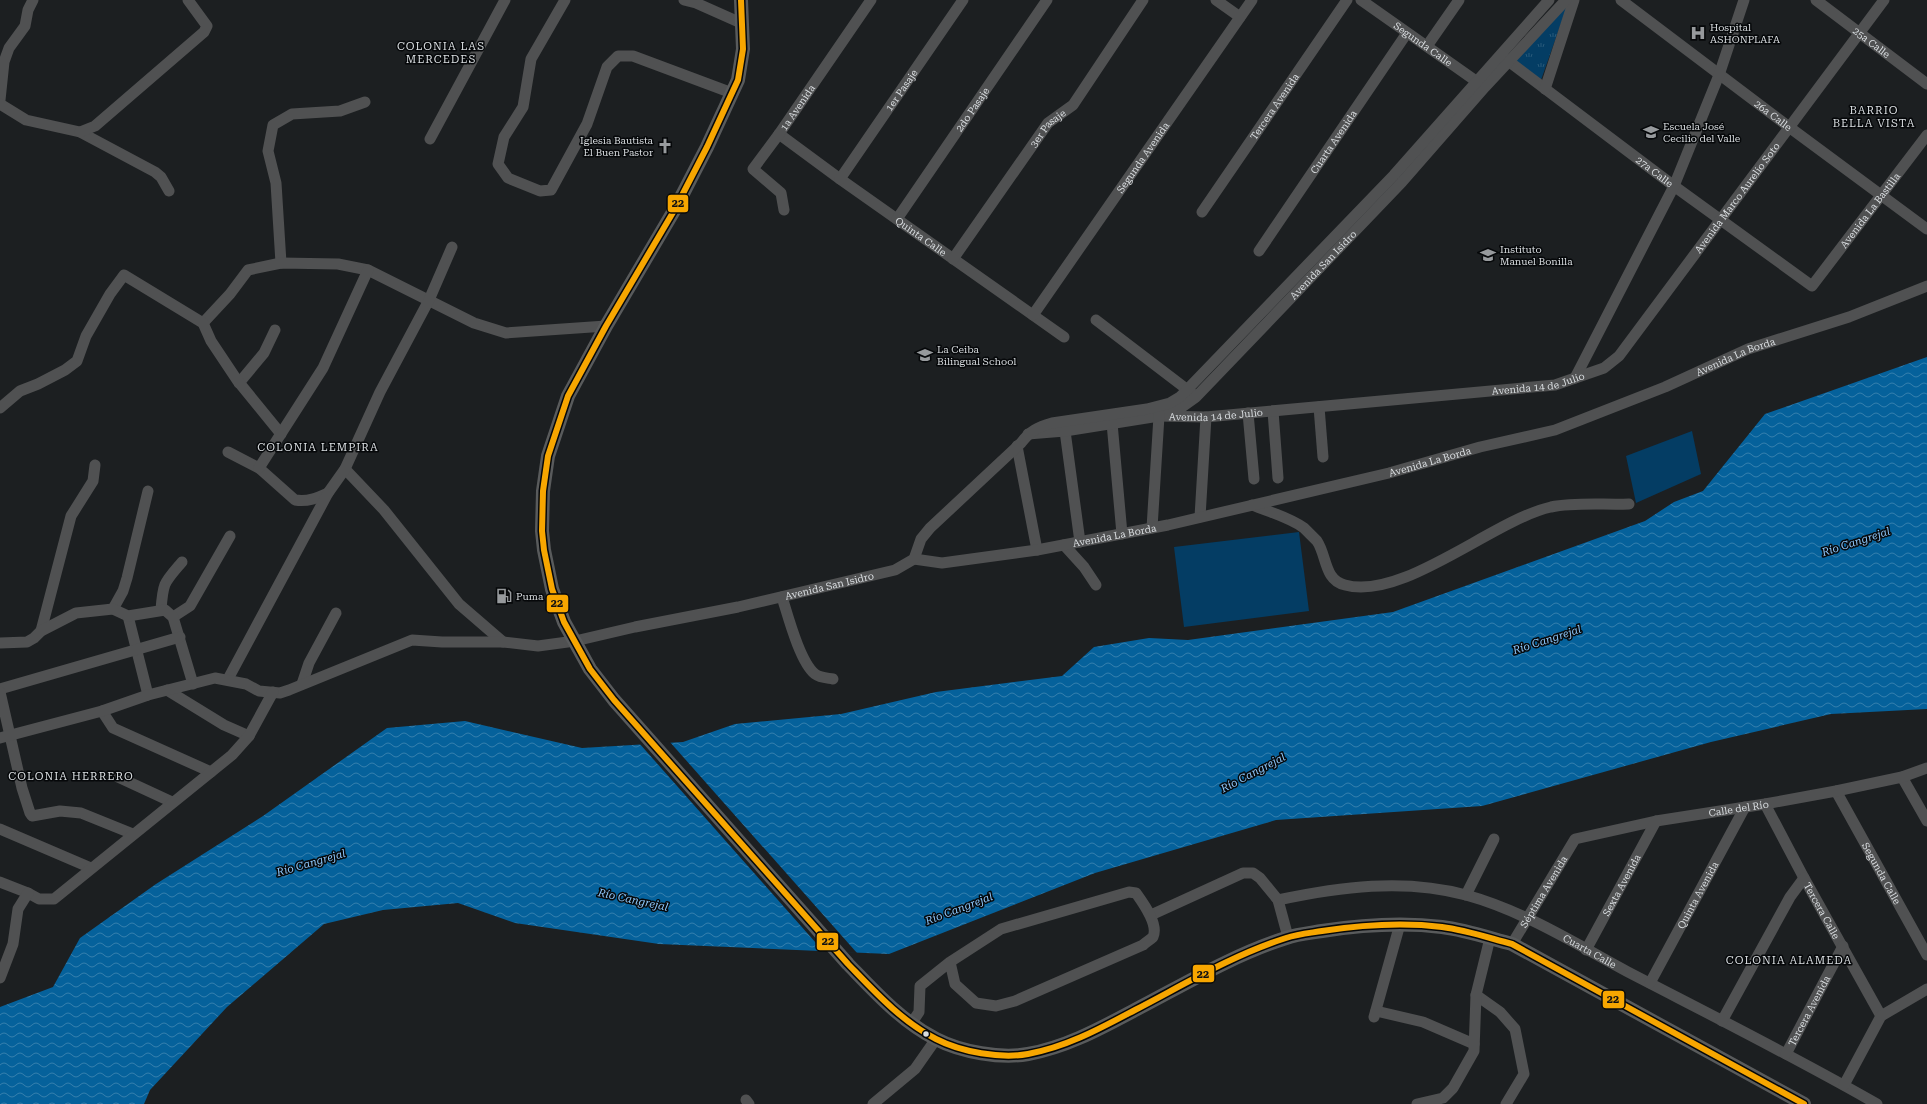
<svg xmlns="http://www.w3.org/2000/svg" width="1927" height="1104" font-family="'Roboto Serif',serif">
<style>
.grass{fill:url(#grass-tufts)}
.pitch{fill:#043d64}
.water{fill:url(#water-waves)}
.pier{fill:#1c1f21}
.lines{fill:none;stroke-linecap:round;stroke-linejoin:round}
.minor{stroke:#505152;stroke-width:11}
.major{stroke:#595b5c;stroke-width:14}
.bus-1-casing{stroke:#06080a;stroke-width:9}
.bus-1{stroke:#f7a600;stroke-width:6}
.bus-dot{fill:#d9dde0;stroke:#06080a;stroke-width:1.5}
.labels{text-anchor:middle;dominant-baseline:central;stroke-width:3;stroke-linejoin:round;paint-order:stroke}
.poi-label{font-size:10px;fill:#d9dde0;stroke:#06080a;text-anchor:start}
.street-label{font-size:10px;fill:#d9dde0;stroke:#06080a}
.neighbourhood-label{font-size:11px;letter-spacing:1px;fill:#d9dde0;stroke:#06080a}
.water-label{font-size:11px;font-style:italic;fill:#8dc7fb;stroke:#06080a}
.line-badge{stroke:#06080a;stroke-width:1.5}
.pale-badge-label{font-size:11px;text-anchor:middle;font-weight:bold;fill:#111}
</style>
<defs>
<pattern id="grass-tufts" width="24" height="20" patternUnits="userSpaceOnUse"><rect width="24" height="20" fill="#043d64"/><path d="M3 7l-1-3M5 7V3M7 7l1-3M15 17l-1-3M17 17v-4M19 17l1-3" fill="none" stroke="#28597a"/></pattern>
<pattern id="water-waves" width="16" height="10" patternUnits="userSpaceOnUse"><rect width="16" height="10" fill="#05619b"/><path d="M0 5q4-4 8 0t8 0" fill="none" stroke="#357fad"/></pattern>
</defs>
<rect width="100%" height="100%" fill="#1c1f21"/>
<!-- grass -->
<path class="grass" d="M1569,1L1541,80L1516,61Z"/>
<!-- pitch -->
<path class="pitch" d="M1692,431L1701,474L1636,503L1626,456Z
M1299,532L1309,611L1184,627L1174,547Z"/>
<!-- water -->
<path class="water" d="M1927,357V709L1831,714L1711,742L1482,806L1276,820L1095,873L889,954L659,944L515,923L458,903L383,910L324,924L227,1007L150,1090L144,1104H0V1007L53,987L80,938L156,884L263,816L387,728L465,721L582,748L683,742L735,724L841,714L936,692L1062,676L1094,647L1149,638L1188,640L1393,612L1645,521L1674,502L1703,491L1765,414Z"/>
<!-- pier -->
<path class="pier" d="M669,741L857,953L824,952L639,743Z"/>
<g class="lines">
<!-- minor -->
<g class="minor">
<path d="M565,0L531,59L523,107L504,137L498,164L508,178L540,191L551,190L587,124L607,67L618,56H633L732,93"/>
<path d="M684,0L696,3L741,23"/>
<path d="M1216,0L1240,17"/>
<path id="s1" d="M1361,0L1483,86"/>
<path id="s2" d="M1621,0L1789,127L1927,229"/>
<path id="s3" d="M1816,0L1927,84"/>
<path d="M1427,46L1459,0"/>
<path id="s4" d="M1503,57L1674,186L1812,286L1927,135"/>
<path d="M1545,89L1574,0"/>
<path d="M0,100L4,62L9,48L25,26L28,10L33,0"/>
<path d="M0,104L26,120L80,132L155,172L161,177L169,191"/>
<path d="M80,132L95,126L204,32L207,26L188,0"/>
<path id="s5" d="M779,134L840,179L1064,337"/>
<path d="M430,139L505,0"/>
<path id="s6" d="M840,179L963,0"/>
<path id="s7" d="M784,210L781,193L753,169L779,134L871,0"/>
<path id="s8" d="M1202,212L1347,0"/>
<path id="s9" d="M897,219L1047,0"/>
<path id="s10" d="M1259,251L1407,33"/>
<path id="s11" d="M953,259L1048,123L1073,105L1143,0"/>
<path d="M281,263L276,183L268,151L273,125L292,114L340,111L365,102"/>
<path id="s12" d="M1033,315L1252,0"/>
<path d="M1096,320L1193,394"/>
<path d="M203,323L230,294L248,270L281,263L338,264L368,270L474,323L506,333L606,326"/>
<path d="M1575,378L1674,186L1719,75L1744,0"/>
<path d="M239,383L264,353L275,330"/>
<path d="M1319,407L1323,457"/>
<path d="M0,408L20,391L38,384L65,370L77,361L86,336L110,294L124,275L203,323L211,341L237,380L281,434"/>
<path d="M1273,411L1278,478"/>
<path d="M1248,413L1254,479"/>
<path id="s13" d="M1159,416L1206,417L1555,385L1604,368L1619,356L1884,0"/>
<path d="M1112,423L1122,534"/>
<path d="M1065,431L1080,542"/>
<path id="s14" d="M1028,434L1065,431L1159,416L1175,412L1196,397L1402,182L1485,87L1566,0"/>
<path d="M1017,446L1037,550"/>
<path d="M228,452L259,468L295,500C308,502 317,498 328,493"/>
<path d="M259,468L323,368L368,270"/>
<path d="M345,469L384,510L459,604L503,642"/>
<path d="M1252,505C1269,512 1289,517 1304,528C1308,532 1313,537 1317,541C1327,556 1324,580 1345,585C1403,601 1493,520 1551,507C1576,502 1604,505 1629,504"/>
<path d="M1200,517L1206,417"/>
<path d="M1152,528L1159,416L1158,409"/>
<path d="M1064,545L1084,567L1096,585"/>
<path id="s15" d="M914,559L942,563L1037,550L1168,525L1389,473L1480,447L1555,430L1665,387L1748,349L1849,317L1927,286"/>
<path d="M782,597C788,616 800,662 815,674C820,678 828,678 833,679"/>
<path d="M113,609L123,591L127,578L148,491"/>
<path d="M161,610C163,582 164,583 182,562"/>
<path d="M128,616L148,695"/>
<path d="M173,617L190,606L230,536"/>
<path d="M41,631L71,516L93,481L95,465"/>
<path d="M0,643L27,642L34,638L41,631L76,613L113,609L128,616L165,610L173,617L193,684"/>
<path d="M228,679L328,493L345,469L380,392L429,300L452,247"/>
<path d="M302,684L309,663L336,613"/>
<path d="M0,689L180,637"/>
<path d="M167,690L224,725L249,736"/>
<path d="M0,692L22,788L30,813L32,816L60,811L81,813L133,834"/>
<path d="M102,711L113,728L211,772"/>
<path id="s16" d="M0,738L102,711L148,695L215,678L246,684L259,691L280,693L289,690L412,640L442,642H503L538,646L575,641L635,627L738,607L895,570L914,559L921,539L930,528L1021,443C1030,431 1038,427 1052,423L1147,409L1170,403L1180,397L1394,175L1549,0"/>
<path d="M118,777L172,802"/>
<path d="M1902,777L1927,821"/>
<path id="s17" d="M1836,791L1927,955"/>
<path id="s18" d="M1765,804L1804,878L1881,1016"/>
<path d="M0,829L91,868"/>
<path d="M0,882L28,893L39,899H54L232,755L249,736L273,692"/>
<path d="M1466,895L1494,839"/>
<path id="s19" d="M1278,900C1339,887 1404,878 1466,895C1524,911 1576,944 1628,972C1711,1015 1795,1057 1877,1104"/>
<path d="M1151,915L1243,873H1253L1260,878L1278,900L1288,937"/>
<path id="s20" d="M1512,944L1575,839L1656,821L1765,804L1836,791L1902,777L1927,768"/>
<path id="s21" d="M1586,950L1656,821"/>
<path d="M0,978L13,944L18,909L28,893"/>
<path id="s22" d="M1650,983L1745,807"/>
<path d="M1476,995L1500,1012L1515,1029L1524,1074L1506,1104"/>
<path d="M1376,1011L1423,1022L1474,1044"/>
<path d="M1374,1017L1400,924"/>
<path d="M1722,1021L1790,897L1804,878"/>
<path d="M911,1024L919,1012L920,986L950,962L1001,929L1129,892L1136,893C1143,903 1159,924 1153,937C1150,940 1146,942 1143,945L1015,1001L996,1006L976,1003L955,984L950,962"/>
<path id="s23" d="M1786,1054L1843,946"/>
<path d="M1844,1085L1881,1016L1927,989"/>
<path d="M746,1100L749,1104"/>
<path d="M873,1104L915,1069L936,1039"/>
<path d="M1417,1104L1443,1098L1453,1088L1474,1051L1476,995L1490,938"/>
</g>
<!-- major -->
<path class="major" d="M741,0L743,49L738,80L707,147L675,209L606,326L568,396L548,456L543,491L542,531L544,550L552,589L564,622L590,669L614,700L848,964C875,992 901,1021 936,1039C961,1052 1001,1059 1028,1054C1067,1047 1101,1028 1135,1010C1185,984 1233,955 1286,938C1298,934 1310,933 1322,931C1361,925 1402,922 1442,927C1466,930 1489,938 1512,944L1804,1104"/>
<defs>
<path id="bus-1" d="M741,0L743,49L738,80L707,147L675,209L606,326L568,396L548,456L543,491L542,531L544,550L552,589L564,622L590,669L614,700L848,964C875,992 901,1021 936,1039C961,1052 1001,1059 1028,1054C1067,1047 1101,1028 1135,1010C1185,984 1233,955 1286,938C1298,934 1310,933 1322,931C1361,925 1402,922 1442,927C1466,930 1489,938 1512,944L1804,1104"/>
</defs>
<!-- bus-1 casing -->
<use href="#bus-1" class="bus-1-casing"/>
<!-- bus-1 -->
<use href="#bus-1" class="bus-1"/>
</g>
<!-- icons -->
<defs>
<symbol id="hospital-bare" viewBox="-9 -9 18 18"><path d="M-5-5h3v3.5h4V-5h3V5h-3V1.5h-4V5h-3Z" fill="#979a9d" stroke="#06080a" stroke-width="2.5" paint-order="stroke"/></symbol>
<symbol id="school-bare" viewBox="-9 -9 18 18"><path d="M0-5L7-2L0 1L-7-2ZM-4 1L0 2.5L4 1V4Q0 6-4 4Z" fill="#979a9d" stroke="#06080a" stroke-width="2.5" paint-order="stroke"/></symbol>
<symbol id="church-bare" viewBox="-9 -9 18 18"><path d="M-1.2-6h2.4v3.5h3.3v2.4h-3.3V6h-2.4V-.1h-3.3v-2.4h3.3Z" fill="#979a9d" stroke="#06080a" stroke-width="2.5" paint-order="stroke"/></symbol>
<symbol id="fuel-bare" viewBox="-9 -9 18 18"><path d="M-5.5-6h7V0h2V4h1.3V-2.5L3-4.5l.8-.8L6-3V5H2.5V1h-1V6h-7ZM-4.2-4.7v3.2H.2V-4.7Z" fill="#979a9d" stroke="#06080a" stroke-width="2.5" paint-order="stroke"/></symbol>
</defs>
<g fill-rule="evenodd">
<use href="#hospital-bare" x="1687" y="22" width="22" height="22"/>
<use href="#school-bare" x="1640" y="121" width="22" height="22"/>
<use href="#church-bare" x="654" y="135" width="22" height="22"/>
<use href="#school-bare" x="1477" y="244" width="22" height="22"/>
<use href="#school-bare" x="914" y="344" width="22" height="22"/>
<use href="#fuel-bare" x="493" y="585" width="22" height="22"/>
</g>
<!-- markers -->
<circle class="bus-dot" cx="926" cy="1034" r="3.5"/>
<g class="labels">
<!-- poi labels -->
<g class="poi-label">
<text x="1710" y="27">Hospital<tspan x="1710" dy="12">ASHONPLAFA</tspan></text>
<text x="1663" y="126">Escuela José<tspan x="1663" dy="12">Cecilio del Valle</tspan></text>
<text x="653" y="140" text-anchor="end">Iglesia Bautista<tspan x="653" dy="12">El Buen Pastor</tspan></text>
<text x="1500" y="249">Instituto<tspan x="1500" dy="12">Manuel Bonilla</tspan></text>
<text x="937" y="349">La Ceiba<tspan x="937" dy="12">Bilingual School</tspan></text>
<text x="516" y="596">Puma</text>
</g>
<!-- street labels -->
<g class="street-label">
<text stroke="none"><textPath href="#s3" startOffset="70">25a Calle</textPath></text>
<text stroke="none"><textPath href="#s1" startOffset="76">Segunda Calle</textPath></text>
<text stroke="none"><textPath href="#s6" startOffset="108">1er Pasaje</textPath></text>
<text stroke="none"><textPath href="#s8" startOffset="128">Tercera Avenida</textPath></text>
<text stroke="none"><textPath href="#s7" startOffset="130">1a Avenida</textPath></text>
<text stroke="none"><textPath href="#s9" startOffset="133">2do Pasaje</textPath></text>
<text stroke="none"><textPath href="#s2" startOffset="191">26a Calle</textPath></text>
<text stroke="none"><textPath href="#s11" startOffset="162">3er Pasaje</textPath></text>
<text stroke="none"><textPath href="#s10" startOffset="132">Cuarta Avenida</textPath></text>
<text stroke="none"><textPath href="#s12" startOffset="192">Segunda Avenida</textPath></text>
<text stroke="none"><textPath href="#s4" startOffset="190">27a Calle</textPath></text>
<text stroke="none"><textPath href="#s13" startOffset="666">Avenida Marco Aurelio Soto</textPath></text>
<text stroke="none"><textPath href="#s4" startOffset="480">Avenida La Bastilla</textPath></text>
<text stroke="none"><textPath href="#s5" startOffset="175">Quinta Calle</textPath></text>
<text stroke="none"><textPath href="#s14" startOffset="358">Avenida San Isidro</textPath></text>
<text stroke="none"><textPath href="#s15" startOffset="851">Avenida La Borda</textPath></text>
<text stroke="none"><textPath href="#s13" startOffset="381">Avenida 14 de Julio</textPath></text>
<text stroke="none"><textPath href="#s13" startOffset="57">Avenida 14 de Julio</textPath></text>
<text stroke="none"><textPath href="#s15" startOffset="527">Avenida La Borda</textPath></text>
<text stroke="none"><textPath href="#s15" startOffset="203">Avenida La Borda</textPath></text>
<text stroke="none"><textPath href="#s16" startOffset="857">Avenida San Isidro</textPath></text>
<text stroke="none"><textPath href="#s20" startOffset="289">Calle del Río</textPath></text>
<text stroke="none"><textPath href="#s17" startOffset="94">Segunda Calle</textPath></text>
<text stroke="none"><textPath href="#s21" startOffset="74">Sexta Avenida</textPath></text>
<text stroke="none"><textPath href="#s20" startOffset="61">Séptima Avenida</textPath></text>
<text stroke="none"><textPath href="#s22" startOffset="100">Quinta Avenida</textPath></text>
<text stroke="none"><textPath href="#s18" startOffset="121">Tercera Calle</textPath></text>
<text stroke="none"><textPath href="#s19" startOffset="326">Cuarta Calle</textPath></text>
<text stroke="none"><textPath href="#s23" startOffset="49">Tercera Avenida</textPath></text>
</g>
<!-- neighbourhood labels -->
<g class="neighbourhood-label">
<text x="441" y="46">COLONIA LAS<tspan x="441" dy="13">MERCEDES</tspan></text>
<text x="1874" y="110">BARRIO<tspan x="1874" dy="13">BELLA VISTA</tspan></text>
<text x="318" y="447">COLONIA LEMPIRA</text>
<text x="71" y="776">COLONIA HERRERO</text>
<text x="1789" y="960">COLONIA ALAMEDA</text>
</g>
<!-- water labels -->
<g class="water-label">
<text transform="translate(1856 542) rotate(-18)">Río Cangrejal</text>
<text transform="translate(1547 640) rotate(-18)">Río Cangrejal</text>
<text transform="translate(1253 773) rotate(-28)">Río Cangrejal</text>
<text transform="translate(311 863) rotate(-16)">Río Cangrejal</text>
<text transform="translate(633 900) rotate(12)">Río Cangrejal</text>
<text transform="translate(959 909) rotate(-21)">Río Cangrejal</text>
</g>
</g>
<g class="line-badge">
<rect x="667" y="194" width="22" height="19" rx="4" fill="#f7a600"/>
<rect x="546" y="594" width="23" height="19" rx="4" fill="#f7a600"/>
<rect x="816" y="932" width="23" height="19" rx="4" fill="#f7a600"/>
<rect x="1192" y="964" width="23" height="19" rx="4" fill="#f7a600"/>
<rect x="1602" y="990" width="23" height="19" rx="4" fill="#f7a600"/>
</g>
<g class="pale-badge-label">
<text x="678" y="207">22</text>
<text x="557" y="607">22</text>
<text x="828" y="945">22</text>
<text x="1203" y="978">22</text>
<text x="1613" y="1003">22</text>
</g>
</svg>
